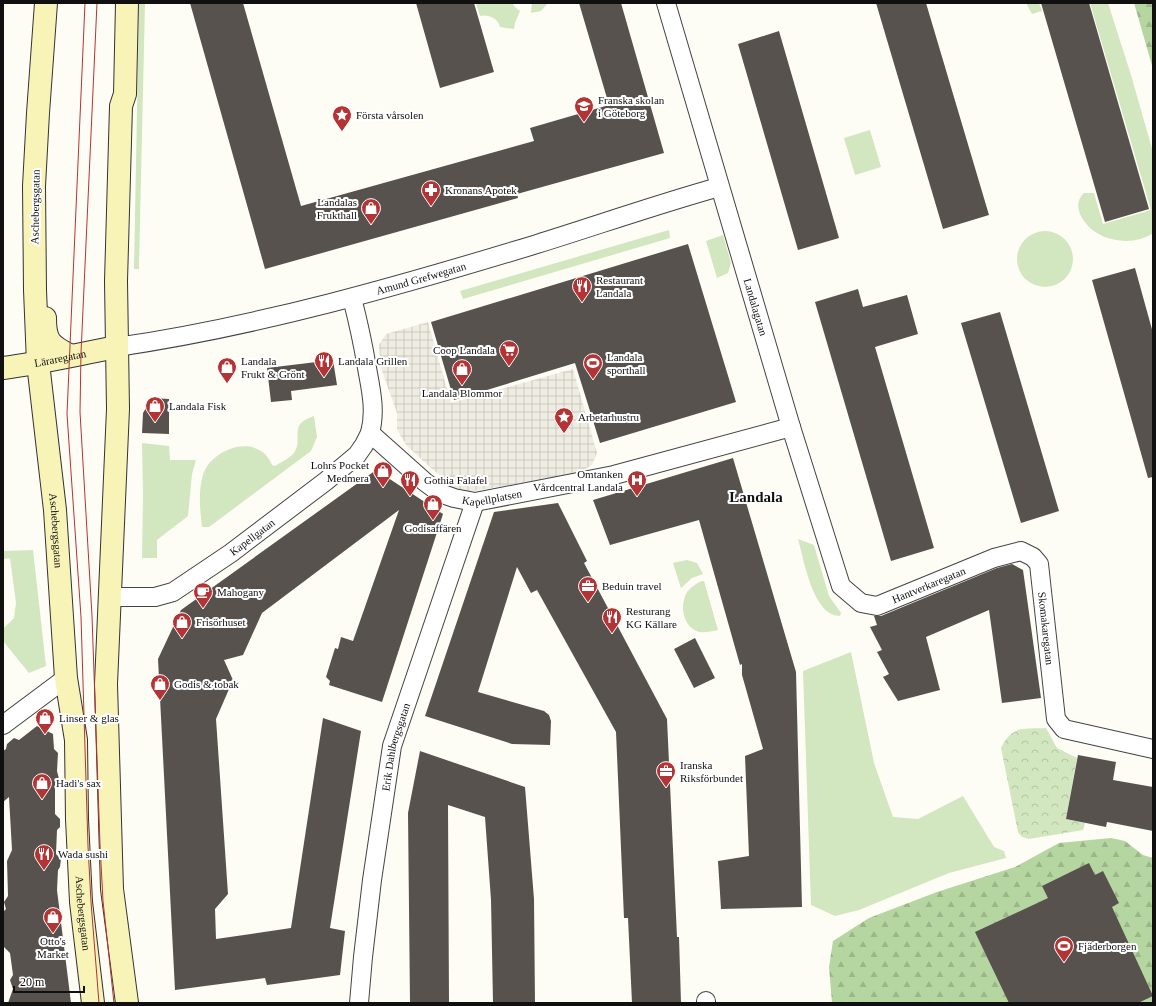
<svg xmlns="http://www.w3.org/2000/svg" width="1156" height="1006" font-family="'Times New Roman',serif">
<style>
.grass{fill:#d2e6c0}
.forest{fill:url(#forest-firs)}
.park{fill:url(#park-crowns)}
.plaza{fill:url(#plaza-grid)}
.building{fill:#58524e}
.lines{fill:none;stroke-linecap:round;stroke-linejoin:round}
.street-casing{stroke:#434343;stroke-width:20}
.secondary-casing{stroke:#323232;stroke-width:24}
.street{stroke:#fff;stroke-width:18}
.secondary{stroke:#f8f3b6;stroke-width:22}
.tram{stroke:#b43435;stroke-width:1}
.labels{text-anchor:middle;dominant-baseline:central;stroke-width:4;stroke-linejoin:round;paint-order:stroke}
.poi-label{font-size:11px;fill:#101010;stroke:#fff;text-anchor:start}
.street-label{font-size:11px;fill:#101010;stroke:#fff}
.district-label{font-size:15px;font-weight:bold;fill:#101010;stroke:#fff}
</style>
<defs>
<pattern id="forest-firs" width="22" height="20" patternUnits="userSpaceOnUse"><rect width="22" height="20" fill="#b6d6a1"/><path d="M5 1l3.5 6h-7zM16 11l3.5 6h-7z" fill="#9bb78a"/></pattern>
<pattern id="park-crowns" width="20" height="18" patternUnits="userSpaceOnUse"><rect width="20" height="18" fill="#d2e6c0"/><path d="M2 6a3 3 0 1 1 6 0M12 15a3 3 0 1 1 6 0" fill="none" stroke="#b3c4a4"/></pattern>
<pattern id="plaza-grid" width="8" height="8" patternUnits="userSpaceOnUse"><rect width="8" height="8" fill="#efece2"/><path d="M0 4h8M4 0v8" fill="none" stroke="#ccc9c1"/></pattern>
</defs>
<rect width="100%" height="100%" fill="#fefdf5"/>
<!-- grass -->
<path class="grass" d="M139,3H145L139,265V269H134Z
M476,3H512L515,7L520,11L515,23L514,29L500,27C498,18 488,14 480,16Z
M532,3H548L541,11L531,13Z
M1026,3H1039L1042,11L1032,14Z
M1090,3H1108L1131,75L1153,152V233C1138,244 1113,243 1097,233C1091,230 1086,224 1082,218C1077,209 1076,201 1084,193H1094L1103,224L1151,210Z
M870,130L881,167L855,175L844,138Z
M669,230L670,238L463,299L460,291Z
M1017 259a28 28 0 1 1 56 0a28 28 0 1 1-56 0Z
M723,235L731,263L728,273L717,278L706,241Z
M314,416L317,437L311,451L209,527H202C200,510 198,492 203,475C209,454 242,438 261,451C266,454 270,460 272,465L275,466C281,462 290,458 294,453C304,438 287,425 314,416Z
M142,443L169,446L170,460H196L192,474L188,516L157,540V558H142L143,495Z
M798,539L814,545L829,596L841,613L840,616C813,616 804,560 798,539Z
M33,550L46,666L29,673L3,641V629L14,618L16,603L10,558L4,559V551Z
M687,560L697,563L703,574L692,578L681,588L673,563Z
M702,581H704L718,630C712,631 705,633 699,632C683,627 679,606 687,592C691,587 697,583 702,581Z
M851,652L874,763L893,817L918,819L963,796L994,847L1004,851L1006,858L949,873L859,910L835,916L811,905L803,671Z"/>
<!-- forest -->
<path class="forest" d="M1134,3H1153V69Z
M1111,838L1125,841L1143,855L1153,858V1003H832L829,967L833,941L869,918L937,892L1015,867L1059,843Z"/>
<!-- park -->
<path class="park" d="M1046,728L1057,748L1077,758L1066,819L1085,823L1083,830L1029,839L1022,837L1018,832L1001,748C1012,725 1024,729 1046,728Z"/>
<!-- plaza -->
<path class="plaza" d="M428,322L451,403L573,369L597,453L592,465L582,471L564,476L461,493L431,468L407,446L397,430V413L381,368L379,345L386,334Z"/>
<!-- building -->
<path class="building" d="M190,3H243L301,206L534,141L530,128L609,105L579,3H621L664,153L517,194L518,198L265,269Z
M416,3H474L494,72L440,88Z
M876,3H926L989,215L943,229Z
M1041,3H1089L1149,209L1105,222Z
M779,31L839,238L798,250L738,44Z
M688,244L736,402L600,443L575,363L454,400L431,322Z
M1135,268L1153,333V477L1148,478L1092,280Z
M858,289L863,307L907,295L918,334L875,347L934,548L891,561L815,302Z
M1000,312L1059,511L1021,523L961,323Z
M333,360L337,385L291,391L292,400L271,402L267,368Z
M152,398L169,399V434L142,433L143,413Z
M733,458L796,672L802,907L721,909L718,861L749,856L745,756L763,749L742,675V664L740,665L699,520L610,545L593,500Z
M376,470L443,514L382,702L329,685L330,681L326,677L335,648L338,649L341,637L353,641L399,510L262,613L243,655L224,660L233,680L216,719L228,894L215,909L216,939L291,928L323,718L361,731L330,928L345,931L340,975L267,985L265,978L175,990L158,659L181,610Z
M558,503L587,561L584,563L667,719L677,937H679L681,1003H632L628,918H624L616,732L537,590L531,593L517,567L478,692L544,711L549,715L551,721L550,745L512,744L425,716L494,512Z
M1012,564L1023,570L1041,698L1002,703L989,610L926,637L940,690L898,701L883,677L889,674L877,652L882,650L870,627L877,625L874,616H881L997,568Z
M695,638L715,678L694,688L674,649Z
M37,726L53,734L54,749L58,753L57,771L59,779L55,783V814L60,819V827L57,830L56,854L61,859L60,867L58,870L57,890L71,1003H8L13,989L10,980L13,975L10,953L3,946V912L6,909L4,902L8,896L7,861L12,850L9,797L3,802V751L6,749L7,744L14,738L19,740Z
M420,751L525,787L534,899L535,1003H493L491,900L485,817L448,805L449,1003H410L408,813Z
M1078,755L1116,762L1113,780L1153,787V831L1107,822L1106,827L1066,819Z
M1089,863L1095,875L1103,871L1119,903L1112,907L1153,996L1138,1003H1009L975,932L1048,898L1042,886Z"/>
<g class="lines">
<defs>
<g id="street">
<path id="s1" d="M666,3L791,427L841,586L861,603L877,606L994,558L1021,551L1033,557L1039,564L1056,719L1064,729L1153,749"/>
<path id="s2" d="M352,298C358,321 363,344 367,368C371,390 376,411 370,433L425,482L440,493L454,498L475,502L614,475L791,427"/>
<path id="s3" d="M117,347C260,326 399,286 537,244C598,225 658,204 719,187"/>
<path id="s4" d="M111,597H155L173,592L231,553L326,481L357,455L364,445L370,433"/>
<path d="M3,725L66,678"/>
<path d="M706,1001V1003"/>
<path id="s5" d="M359,1003L363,957L372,880L392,746L475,502"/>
</g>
<g id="secondary">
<path id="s6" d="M46,3L38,113L34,186L35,290L38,363L55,510L66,678L76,740L77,819L81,902L93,1003"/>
<path d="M45,318C45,341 50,345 69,355"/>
<path id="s7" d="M3,368C41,363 79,354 117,347"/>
<path d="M127,1003L112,889L106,684L118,409L116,281L121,106L125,94L127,3"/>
</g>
</defs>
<!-- street casing -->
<use href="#street" class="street-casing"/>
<!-- secondary casing -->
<use href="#secondary" class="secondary-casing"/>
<!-- street -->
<use href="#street" class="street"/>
<!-- secondary -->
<use href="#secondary" class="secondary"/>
<!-- tram -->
<path class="tram" d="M85,3L67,414L81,617L88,846L91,902L99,1003
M97,3L81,353L80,412L92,616L100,845L103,901L114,1003"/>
</g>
<!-- icons -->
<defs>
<symbol id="school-pin" viewBox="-11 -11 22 30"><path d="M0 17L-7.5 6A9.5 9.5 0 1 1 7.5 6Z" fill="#b43435" stroke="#fff"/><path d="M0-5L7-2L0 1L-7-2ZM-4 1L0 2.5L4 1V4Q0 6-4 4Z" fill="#fff"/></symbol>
<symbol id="sight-pin" viewBox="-11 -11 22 30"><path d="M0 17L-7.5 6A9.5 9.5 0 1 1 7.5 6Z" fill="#b43435" stroke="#fff"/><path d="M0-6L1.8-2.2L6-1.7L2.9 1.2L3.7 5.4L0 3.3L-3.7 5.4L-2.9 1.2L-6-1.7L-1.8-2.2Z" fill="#fff"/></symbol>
<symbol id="pharmacy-pin" viewBox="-11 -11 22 30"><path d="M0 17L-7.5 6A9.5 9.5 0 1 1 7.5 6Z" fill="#b43435" stroke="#fff"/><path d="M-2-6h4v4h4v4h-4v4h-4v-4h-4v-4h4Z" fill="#fff"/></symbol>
<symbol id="shop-pin" viewBox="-11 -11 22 30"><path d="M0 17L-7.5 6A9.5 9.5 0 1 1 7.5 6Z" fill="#b43435" stroke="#fff"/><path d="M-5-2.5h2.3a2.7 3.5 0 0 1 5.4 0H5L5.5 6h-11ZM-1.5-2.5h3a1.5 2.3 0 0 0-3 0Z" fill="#fff"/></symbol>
<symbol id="restaurant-pin" viewBox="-11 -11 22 30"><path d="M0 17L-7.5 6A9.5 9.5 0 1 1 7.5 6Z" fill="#b43435" stroke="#fff"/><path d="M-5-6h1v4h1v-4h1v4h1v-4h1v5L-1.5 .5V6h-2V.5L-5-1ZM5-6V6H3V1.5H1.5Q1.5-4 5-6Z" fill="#fff"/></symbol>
<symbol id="supermarket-pin" viewBox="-11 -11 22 30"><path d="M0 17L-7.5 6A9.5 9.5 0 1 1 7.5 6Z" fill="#b43435" stroke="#fff"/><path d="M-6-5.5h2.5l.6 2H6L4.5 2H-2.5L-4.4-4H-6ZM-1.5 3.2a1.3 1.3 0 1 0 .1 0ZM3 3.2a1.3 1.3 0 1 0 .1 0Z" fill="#fff"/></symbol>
<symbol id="stadium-pin" viewBox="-11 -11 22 30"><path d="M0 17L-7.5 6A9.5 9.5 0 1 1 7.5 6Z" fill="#b43435" stroke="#fff"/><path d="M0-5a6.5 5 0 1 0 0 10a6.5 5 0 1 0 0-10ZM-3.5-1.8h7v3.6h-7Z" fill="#fff"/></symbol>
<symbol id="hospital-pin" viewBox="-11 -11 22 30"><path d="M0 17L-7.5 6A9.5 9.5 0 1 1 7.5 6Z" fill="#b43435" stroke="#fff"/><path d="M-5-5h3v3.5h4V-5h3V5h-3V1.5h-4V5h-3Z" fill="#fff"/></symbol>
<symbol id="office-pin" viewBox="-11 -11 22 30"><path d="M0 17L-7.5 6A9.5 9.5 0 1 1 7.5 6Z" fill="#b43435" stroke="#fff"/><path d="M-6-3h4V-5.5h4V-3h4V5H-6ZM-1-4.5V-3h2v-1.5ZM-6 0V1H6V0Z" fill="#fff"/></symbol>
<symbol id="cafe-pin" viewBox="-11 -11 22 30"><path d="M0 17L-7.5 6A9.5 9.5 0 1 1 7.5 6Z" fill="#b43435" stroke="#fff"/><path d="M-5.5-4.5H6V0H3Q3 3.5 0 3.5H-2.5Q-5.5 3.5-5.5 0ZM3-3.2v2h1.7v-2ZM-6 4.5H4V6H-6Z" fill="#fff"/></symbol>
</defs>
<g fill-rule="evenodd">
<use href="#school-pin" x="573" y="95" width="22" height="30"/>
<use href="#sight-pin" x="331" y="104" width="22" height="30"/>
<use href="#pharmacy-pin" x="420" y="179" width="22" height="30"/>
<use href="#shop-pin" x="360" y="197" width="22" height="30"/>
<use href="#restaurant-pin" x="571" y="275" width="22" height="30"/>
<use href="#supermarket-pin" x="498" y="339" width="22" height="30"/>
<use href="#restaurant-pin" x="313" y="350" width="22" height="30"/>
<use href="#stadium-pin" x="582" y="352" width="22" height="30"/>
<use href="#shop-pin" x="216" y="356" width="22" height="30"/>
<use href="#shop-pin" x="451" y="358" width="22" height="30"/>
<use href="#shop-pin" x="144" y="395" width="22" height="30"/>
<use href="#sight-pin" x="553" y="406" width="22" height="30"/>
<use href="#shop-pin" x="372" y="460" width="22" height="30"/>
<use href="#restaurant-pin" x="399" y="469" width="22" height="30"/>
<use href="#hospital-pin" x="626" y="469" width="22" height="30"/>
<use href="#shop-pin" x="422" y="493" width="22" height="30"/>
<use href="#office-pin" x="577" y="575" width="22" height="30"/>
<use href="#cafe-pin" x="192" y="581" width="22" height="30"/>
<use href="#restaurant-pin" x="601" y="606" width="22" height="30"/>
<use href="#shop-pin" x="171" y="611" width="22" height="30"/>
<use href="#shop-pin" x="149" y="673" width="22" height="30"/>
<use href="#shop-pin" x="34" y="707" width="22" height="30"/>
<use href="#office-pin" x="655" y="760" width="22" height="30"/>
<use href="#shop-pin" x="31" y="772" width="22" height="30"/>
<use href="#restaurant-pin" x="33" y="843" width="22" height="30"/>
<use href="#shop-pin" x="42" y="906" width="22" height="30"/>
<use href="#stadium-pin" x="1053" y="935" width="22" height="30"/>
</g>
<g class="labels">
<!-- poi labels -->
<g class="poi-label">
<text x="598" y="100">Franska skolan<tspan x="598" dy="13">i Göteborg</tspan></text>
<text x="356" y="115">Första vårsolen</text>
<text x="445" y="190">Kronans Apotek</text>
<text x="357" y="202" text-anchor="end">Landalas<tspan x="357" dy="13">Frukthall</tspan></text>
<text x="596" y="280">Restaurant<tspan x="596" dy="13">Landala</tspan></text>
<text x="495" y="350" text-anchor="end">Coop Landala</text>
<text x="607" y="357">Landala<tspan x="607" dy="13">sporthall</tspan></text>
<text x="241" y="361">Landala<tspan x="241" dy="13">Frukt &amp; Grönt</tspan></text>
<text x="338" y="361">Landala Grillen</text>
<text x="462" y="393" text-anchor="middle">Landala Blommor</text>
<text x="169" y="406">Landala Fisk</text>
<text x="578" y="417">Arbetarhustru</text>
<text x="369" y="465" text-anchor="end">Lohrs Pocket<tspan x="369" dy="13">Medmera</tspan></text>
<text x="623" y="474" text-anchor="end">Omtanken<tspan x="623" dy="13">Vårdcentral Landala</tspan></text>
<text x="424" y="480">Gothia Falafel</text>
<text x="433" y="528" text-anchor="middle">Godisaffären</text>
<text x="602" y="586">Beduin travel</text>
<text x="217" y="592">Mahogany</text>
<text x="626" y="611">Resturang<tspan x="626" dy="13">KG Källare</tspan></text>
<text x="196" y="622">Frisörhuset</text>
<text x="174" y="684">Godis &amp; tobak</text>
<text x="59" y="718">Linser &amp; glas</text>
<text x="680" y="765">Iranska<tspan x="680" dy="13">Riksförbundet</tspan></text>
<text x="56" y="783">Hadi's sax</text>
<text x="58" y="854">Wada sushi</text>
<text x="53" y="941" text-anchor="middle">Otto's<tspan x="53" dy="13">Market</tspan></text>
<text x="1078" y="946">Fjäderborgen</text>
</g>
<!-- street labels -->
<g class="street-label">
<text transform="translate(35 207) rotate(-89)">Aschebergsgatan</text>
<text stroke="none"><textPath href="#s3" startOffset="312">Amund Grefwegatan</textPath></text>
<text stroke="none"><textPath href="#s1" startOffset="317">Landalagatan</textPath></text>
<text stroke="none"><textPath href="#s7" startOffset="58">Läraregatan</textPath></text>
<text stroke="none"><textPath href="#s2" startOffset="283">Kapellplatsen</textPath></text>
<text stroke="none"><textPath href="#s6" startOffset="529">Aschebergsgatan</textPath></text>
<text stroke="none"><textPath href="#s4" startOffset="159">Kapellgatan</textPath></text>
<text stroke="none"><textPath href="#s1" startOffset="707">Hantverkaregatan</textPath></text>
<text stroke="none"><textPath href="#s1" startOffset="893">Skomakaregatan</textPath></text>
<text stroke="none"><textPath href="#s5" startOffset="259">Erik Dahlbergsgatan</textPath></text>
<text stroke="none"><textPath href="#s6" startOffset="913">Aschebergsgatan</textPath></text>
</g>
<!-- district labels -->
<g class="district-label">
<text x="756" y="497">Landala</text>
</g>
</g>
<!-- border -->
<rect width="1156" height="1006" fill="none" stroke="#101010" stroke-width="8"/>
<!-- scale -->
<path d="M14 986v6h70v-6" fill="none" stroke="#101010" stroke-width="2"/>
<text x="20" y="986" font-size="12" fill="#101010" stroke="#ffffff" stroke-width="3" paint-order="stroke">20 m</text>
</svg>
